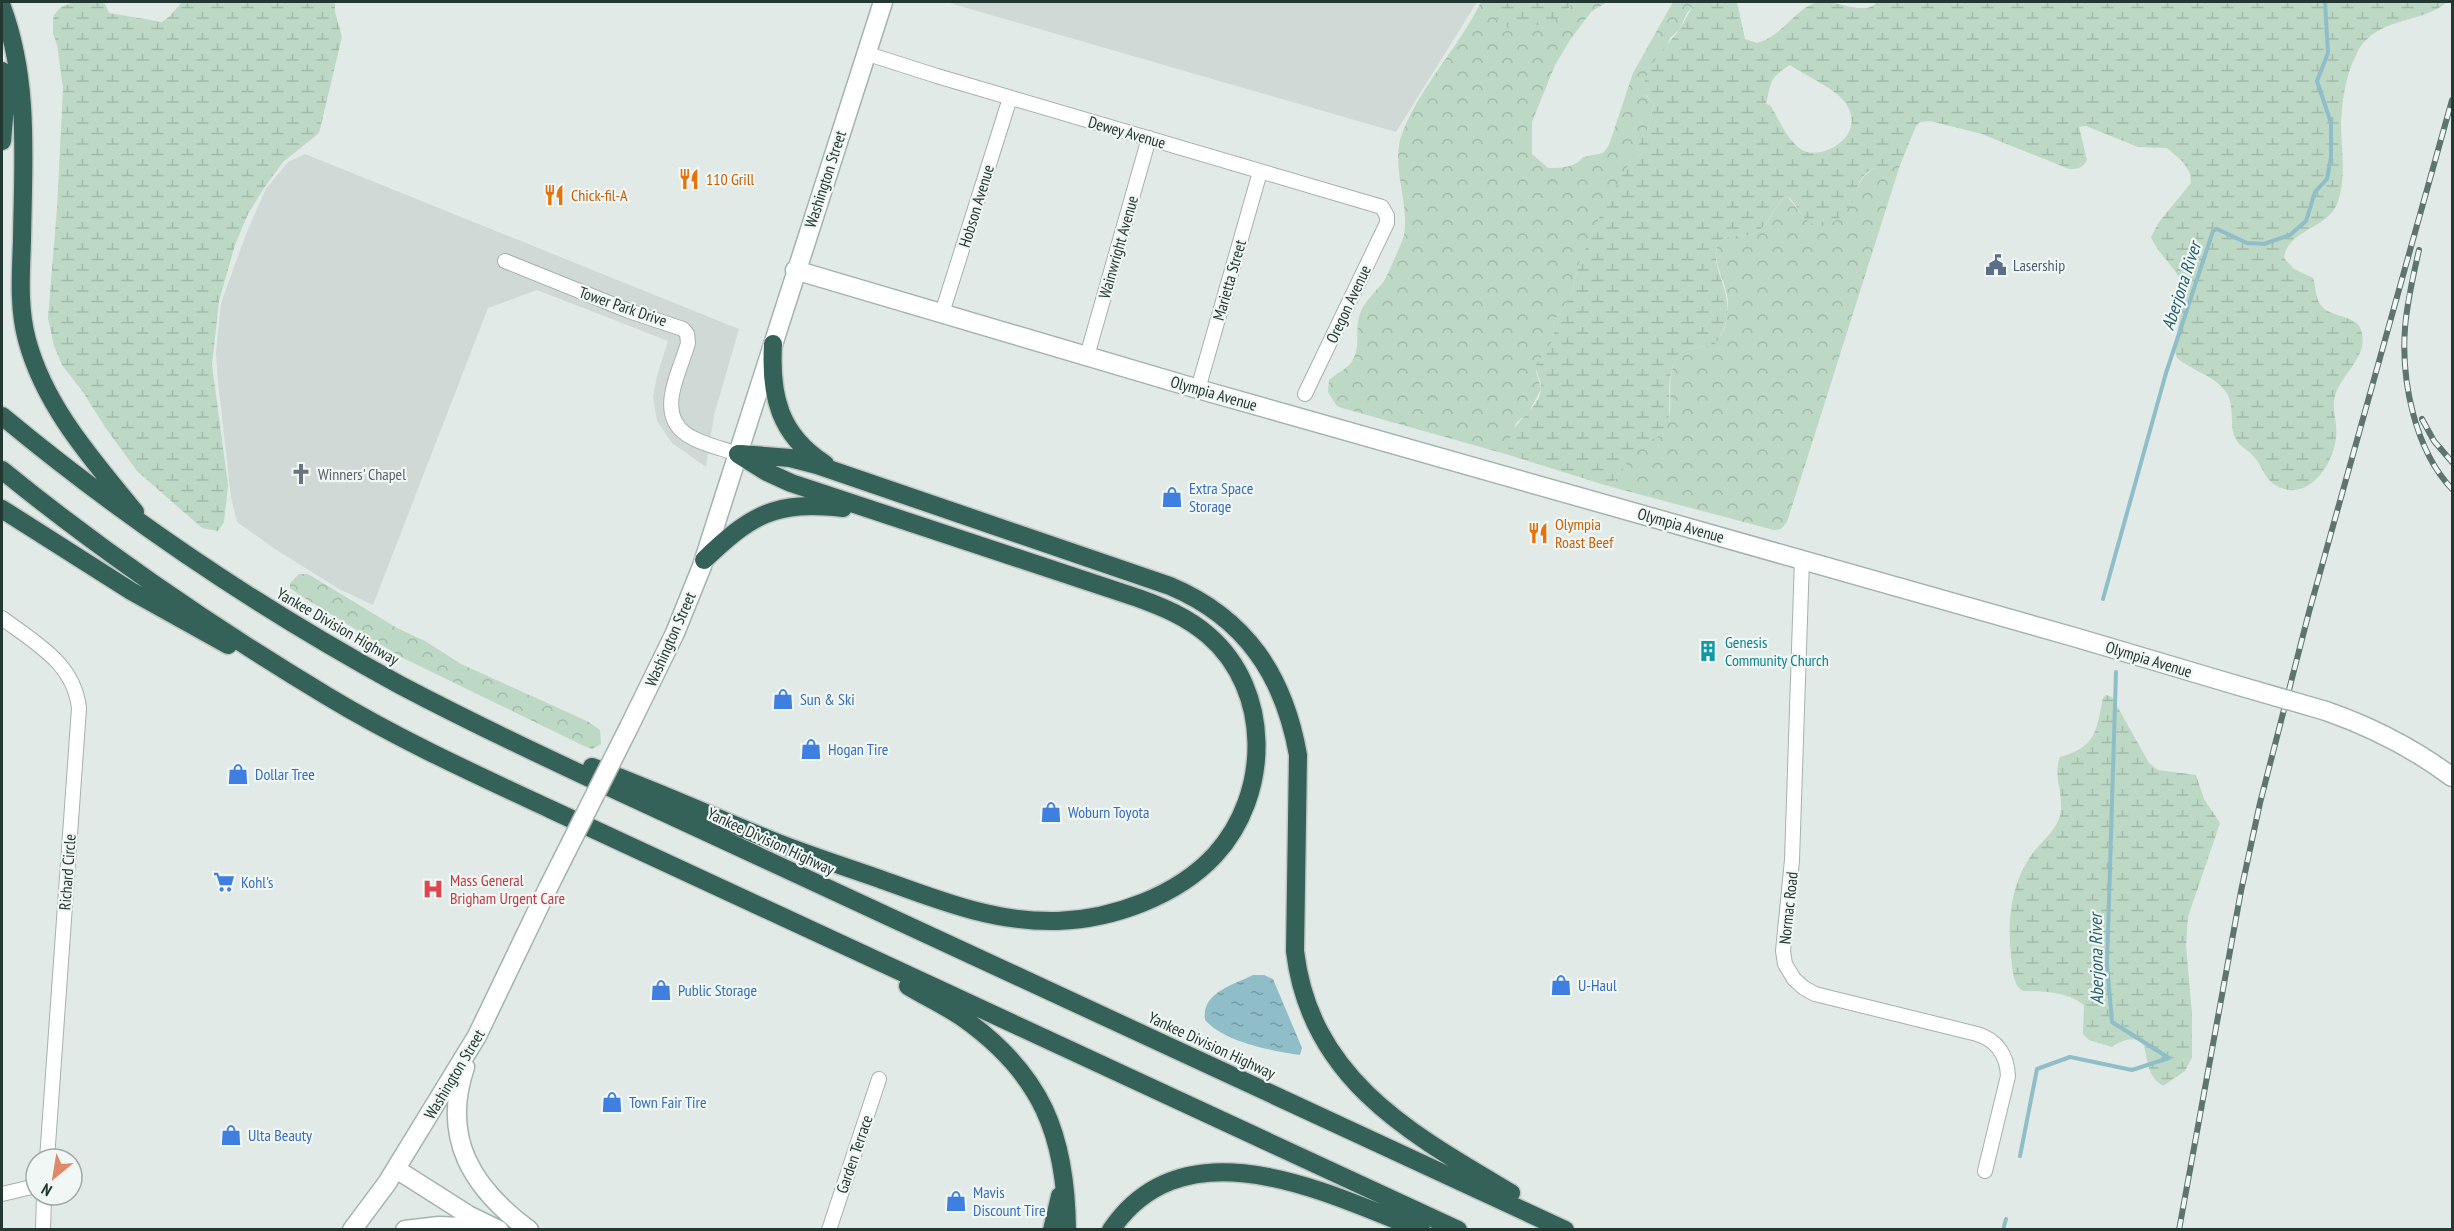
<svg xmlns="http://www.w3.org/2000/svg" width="2454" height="1231" font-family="'PT Sans Narrow',sans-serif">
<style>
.built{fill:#d0d9d5}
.forest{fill:url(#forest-crowns)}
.wetland{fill:url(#wetland-marsh);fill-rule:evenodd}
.water{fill:url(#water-ripples)}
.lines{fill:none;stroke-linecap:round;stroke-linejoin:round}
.stream{stroke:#90bec8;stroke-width:4}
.minor-casing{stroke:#a5b1ad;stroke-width:16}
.secondary-casing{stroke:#a2b4ae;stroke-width:21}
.motorway-casing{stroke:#c2c7c6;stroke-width:21}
.minor{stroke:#fff;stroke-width:14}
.secondary{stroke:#fff;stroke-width:18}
.motorway{stroke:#346158;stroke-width:18}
.rail-casing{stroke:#5e746f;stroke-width:6}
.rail{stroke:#f1f7f4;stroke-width:4;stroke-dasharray:11;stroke-linecap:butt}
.secondary-bridge-casing{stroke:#a2b4ae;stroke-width:21;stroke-linecap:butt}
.secondary-bridge{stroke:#fff;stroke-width:18}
.labels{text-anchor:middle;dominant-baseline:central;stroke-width:4.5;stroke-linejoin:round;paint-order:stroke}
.street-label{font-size:16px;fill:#243833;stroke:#f1f7f4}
.food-label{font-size:16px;fill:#c56008;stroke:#f1f7f4;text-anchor:start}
.service-label{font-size:16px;fill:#4e5e75;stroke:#f1f7f4;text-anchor:start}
.worship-label{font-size:16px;fill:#5b616d;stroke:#f1f7f4;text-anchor:start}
.shop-label{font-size:16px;fill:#366cbe;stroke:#f1f7f4;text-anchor:start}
.culture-label{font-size:16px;fill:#0d838f;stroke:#f1f7f4;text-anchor:start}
.health-label{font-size:16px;fill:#be3a42;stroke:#f1f7f4;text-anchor:start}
.water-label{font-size:18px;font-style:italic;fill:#265f6c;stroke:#f1f7f4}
</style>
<defs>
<pattern id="forest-crowns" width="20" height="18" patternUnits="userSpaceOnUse" patternTransform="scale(1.5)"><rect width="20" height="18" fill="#bdd8c5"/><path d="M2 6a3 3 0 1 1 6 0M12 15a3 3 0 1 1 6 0" fill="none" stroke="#a2baaa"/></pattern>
<pattern id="wetland-marsh" width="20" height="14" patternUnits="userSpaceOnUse" patternTransform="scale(1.5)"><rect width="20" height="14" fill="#bdd8c5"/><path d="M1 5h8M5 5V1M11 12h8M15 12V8" fill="none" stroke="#a2baaa"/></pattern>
<pattern id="water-ripples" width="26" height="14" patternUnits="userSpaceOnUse" patternTransform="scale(1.5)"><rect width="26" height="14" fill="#90bec8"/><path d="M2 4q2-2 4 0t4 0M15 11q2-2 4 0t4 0" fill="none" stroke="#759ba3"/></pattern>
</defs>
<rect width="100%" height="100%" fill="#e1eae6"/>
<!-- built -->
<path class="built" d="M946,2H1477L1396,132Z
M305,154L739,329L714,415L706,467L672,443L657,421L653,397L657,376L668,341L537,290L488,308L373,605L339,589L275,549L237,522L231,497L218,382L216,352L221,303L248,229L266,189L288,162Z"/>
<!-- forest -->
<path class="forest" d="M1481,2H1488L1508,28L1536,24L1568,10L1572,2H1607L1591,12L1570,40L1555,65L1532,122V154L1548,168C1561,168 1575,168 1583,157L1603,153L1609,145L1633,73L1673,2H1696L1687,13L1679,30L1670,38L1646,96L1654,104L1649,126L1579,264L1571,295L1553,323L1554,338L1536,371L1541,389L1529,412L1516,423L1511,438L1509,455L1342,408L1337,406L1328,392L1329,380C1336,374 1346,369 1351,363C1362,348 1354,330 1360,314C1364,301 1376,292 1384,281C1387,276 1403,241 1404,235C1410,200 1389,165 1403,131C1422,84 1459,47 1481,2Z
M1883,165H1900L1787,522L1781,529L1774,530L1608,486C1623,477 1626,456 1639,446C1649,438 1662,439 1667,425C1675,406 1664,377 1678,357C1690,340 1719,357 1726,322C1728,313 1729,304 1727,295C1724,277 1710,259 1719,242C1731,231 1748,240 1760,230C1771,221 1774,205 1787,196L1802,215L1851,204C1859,182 1861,174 1883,165Z
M299,574H308L397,628L425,641L461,664L589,722L600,730L601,744L592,749L584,746L403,658L301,596L290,588V583Z"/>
<!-- wetland -->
<path class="wetland" d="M74,2H104L109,13L162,22L170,16L182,2H335V12L342,37L319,133L283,162L264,188L248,214L235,245L219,301L212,365L228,485L224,522L218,531L202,528L137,471L105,427L83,392L62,365L54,346L48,318L57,208L63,88L57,45L53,33V20L54,15L61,7Z
M1488,2H1572C1562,26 1532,26 1508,28L1497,19Z
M1696,2H1737L1745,39L1757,43C1781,38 1797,6 1819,2C1838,0 1866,17 1877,2H2447C2424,22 2389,17 2366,40C2359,46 2356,56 2352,64C2345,82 2342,102 2341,122C2341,149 2347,179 2337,204C2327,229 2287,230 2284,258L2294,269L2313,278C2316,286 2315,297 2320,304C2328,318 2356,314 2361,330C2370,355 2341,374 2335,396C2331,409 2338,423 2336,437C2334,464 2308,503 2277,486C2265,480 2263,468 2255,458C2249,450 2237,446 2234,435C2230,422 2234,408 2228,395C2217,376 2192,371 2177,358L2175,351L2183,289C2179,268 2159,257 2151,237L2159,222L2191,183L2190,173L2183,162L2167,148L2138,147L2086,126L2079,127L2087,160C2083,168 2078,169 2069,169L1982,134L1930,121L1920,122L1916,126L1900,165C1886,166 1872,165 1862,178C1856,185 1856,197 1851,204C1843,218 1823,234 1808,221C1799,214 1796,202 1787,196C1774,204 1771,221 1760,230C1748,240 1731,231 1719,242C1704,270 1748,300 1715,344C1704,348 1688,346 1680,355C1664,372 1672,403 1668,424C1664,440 1645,438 1636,449C1626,461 1622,477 1608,486L1509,455C1503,422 1540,413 1541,388C1541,380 1536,373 1536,365L1554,338L1553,323L1571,295L1579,264L1600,216L1649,126L1654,104L1643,91C1646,64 1664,50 1679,30C1685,21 1689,11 1696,2ZM1790,65C1807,77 1830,85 1844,101C1870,134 1823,162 1802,150C1787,141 1779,119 1770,105L1766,104C1771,82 1770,77 1790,65Z
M2106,695L2112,697L2149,763L2158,770L2196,775L2204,799L2220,823L2188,917L2186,946L2192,1013V1057L2185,1071L2163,1086C2145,1075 2149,1058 2142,1041C2130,1037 2122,1040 2112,1047L2089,1040L2083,1034L2084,1005C2068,992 2043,991 2023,991C2012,984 2013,969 2011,957C2007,918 2011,880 2036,849C2045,839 2056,829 2060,816C2065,796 2052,775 2060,757C2096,747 2096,732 2103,698Z"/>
<!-- water -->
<path class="water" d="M1253,975H1264L1273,979L1302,1048L1300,1055C1272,1051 1224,1042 1205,1020C1201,993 1233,985 1253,975Z"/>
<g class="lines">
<!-- stream -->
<path class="stream" d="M2103,599L2166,373L2213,231L2217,229L2247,243L2264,244L2290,235L2306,221L2315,192L2327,179L2331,157V123L2317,81L2328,53L2325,2
M2020,1156L2037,1069L2070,1057L2132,1070L2169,1058L2112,1022L2107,965L2116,672
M2003,1230L2006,1219"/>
<defs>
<path id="minor" d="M865,53L937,76L1382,207L1387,216V223L1305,394
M505,261L629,311L683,329L687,334L688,343C681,370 655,412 686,434C700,444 721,448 738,454
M942,313L1010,98
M1087,356L1149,138
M1198,389L1260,172
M1802,559L1792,860L1783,951L1785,964L1794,979L1804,988L1815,994L1977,1034C1997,1040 2007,1055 2008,1076L1985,1171
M2,618C35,643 74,663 79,708L47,1159
M2,1194L36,1186
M43,1230L44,1195
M829,1230L879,1079"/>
<path id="secondary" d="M795,270L1198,389L2074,637L2236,685
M2326,711C2372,727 2413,748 2452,777
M629,727L675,633L702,566L883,2
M465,1067C441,1138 472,1188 529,1230
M396,1169L470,1216L499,1230
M352,1230L387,1183L477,1036L548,888
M405,1230L439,1226L487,1228"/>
<path id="motorway" d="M2,7C30,82 23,161 22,240C21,273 18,307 27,340C45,407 92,459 135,512
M2,71L5,106L2,141
M773,344C770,395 779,435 825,464
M2,416C125,518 259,608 400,685C459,716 519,745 579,773L1565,1230
M741,454L790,458L817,465L1170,586C1246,618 1284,676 1298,755L1295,951C1310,1079 1411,1134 1511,1193
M2,470C104,553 214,628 327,696C398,739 475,774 550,809L1458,1230
M2,509L131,591L228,645
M704,560C751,515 775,500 843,508
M592,767C652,789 709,815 768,839C805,854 843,866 880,879C938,900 995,923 1058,921C1113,919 1177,896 1215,855C1271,794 1272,690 1208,635C1187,617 1163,607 1138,598L791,483L767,472L738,454
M908,986C926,997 946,1006 963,1018C1042,1074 1066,1135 1067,1230
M1052,1230L1060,1196
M1111,1230C1185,1121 1327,1193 1421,1230"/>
</defs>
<!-- minor casing -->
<use href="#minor" class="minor-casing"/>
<!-- secondary casing -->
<use href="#secondary" class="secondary-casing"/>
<!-- motorway casing -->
<use href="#motorway" class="motorway-casing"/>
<!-- minor -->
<use href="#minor" class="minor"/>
<!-- secondary -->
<use href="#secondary" class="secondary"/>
<!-- motorway -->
<use href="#motorway" class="motorway"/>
<defs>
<path id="rail" d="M2419,250C2413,276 2407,302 2405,328C2401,381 2415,450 2452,489
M2422,419L2434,441L2452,462
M2179,1230L2241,891L2260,803L2309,612L2452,100"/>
</defs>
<!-- rail casing -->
<use href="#rail" class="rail-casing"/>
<!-- rail -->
<use href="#rail" class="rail"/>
<defs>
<path id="secondary-bridge" d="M2236,685L2326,711
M548,888L629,727"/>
</defs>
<!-- secondary-bridge casing -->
<use href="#secondary-bridge" class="secondary-bridge-casing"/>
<!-- secondary-bridge -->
<use href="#secondary-bridge" class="secondary-bridge"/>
</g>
<!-- icons -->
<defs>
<symbol id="restaurant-bare" viewBox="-9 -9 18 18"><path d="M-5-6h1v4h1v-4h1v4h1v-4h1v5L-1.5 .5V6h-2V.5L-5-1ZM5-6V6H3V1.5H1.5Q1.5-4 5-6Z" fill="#e8710a" stroke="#f1f7f4" stroke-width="2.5" paint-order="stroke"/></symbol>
<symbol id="civic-bare" viewBox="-9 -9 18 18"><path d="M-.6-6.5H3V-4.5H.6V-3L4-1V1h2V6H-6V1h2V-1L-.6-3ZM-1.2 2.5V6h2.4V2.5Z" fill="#5c6f8a" stroke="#f1f7f4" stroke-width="2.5" paint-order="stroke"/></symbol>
<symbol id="church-bare" viewBox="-9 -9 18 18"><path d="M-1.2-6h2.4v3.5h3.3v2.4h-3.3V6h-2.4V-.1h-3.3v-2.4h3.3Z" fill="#6b7280" stroke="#f1f7f4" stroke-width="2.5" paint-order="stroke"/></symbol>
<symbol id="shop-bare" viewBox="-9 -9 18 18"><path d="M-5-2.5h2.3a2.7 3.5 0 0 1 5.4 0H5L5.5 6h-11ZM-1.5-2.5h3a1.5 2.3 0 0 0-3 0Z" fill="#3f7fe0" stroke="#f1f7f4" stroke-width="2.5" paint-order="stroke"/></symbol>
<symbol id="building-bare" viewBox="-9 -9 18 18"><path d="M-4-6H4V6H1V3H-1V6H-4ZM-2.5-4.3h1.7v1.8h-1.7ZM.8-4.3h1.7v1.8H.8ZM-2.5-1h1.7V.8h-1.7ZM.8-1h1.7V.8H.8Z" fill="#0f9aa8" stroke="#f1f7f4" stroke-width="2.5" paint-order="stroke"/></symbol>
<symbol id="supermarket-bare" viewBox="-9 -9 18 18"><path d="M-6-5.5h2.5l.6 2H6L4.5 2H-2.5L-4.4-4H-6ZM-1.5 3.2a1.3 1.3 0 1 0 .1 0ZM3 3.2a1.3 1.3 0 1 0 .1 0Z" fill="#3f7fe0" stroke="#f1f7f4" stroke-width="2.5" paint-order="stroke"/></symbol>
<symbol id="hospital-bare" viewBox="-9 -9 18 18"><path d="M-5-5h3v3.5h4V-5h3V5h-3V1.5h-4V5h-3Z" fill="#e0444e" stroke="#f1f7f4" stroke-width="2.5" paint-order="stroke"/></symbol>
</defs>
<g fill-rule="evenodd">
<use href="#restaurant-bare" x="674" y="164" width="30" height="30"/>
<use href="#restaurant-bare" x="539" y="180" width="30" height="30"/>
<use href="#civic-bare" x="1981" y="250" width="30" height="30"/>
<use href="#church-bare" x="286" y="459" width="30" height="30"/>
<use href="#shop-bare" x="1157" y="482" width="30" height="30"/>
<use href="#restaurant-bare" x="1523" y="518" width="30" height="30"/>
<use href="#building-bare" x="1693" y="636" width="30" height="30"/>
<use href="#shop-bare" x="768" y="684" width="30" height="30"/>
<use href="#shop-bare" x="796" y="734" width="30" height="30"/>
<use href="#shop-bare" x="223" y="759" width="30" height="30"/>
<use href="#shop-bare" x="1036" y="797" width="30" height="30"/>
<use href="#supermarket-bare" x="209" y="867" width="30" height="30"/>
<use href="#hospital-bare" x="418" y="874" width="30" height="30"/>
<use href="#shop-bare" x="1546" y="970" width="30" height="30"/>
<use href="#shop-bare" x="646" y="975" width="30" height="30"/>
<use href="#shop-bare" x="597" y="1087" width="30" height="30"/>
<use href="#shop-bare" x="216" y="1120" width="30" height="30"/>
<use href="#shop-bare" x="941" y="1186" width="30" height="30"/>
</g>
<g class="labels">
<!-- street labels -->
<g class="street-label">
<text transform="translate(1127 132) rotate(16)">Dewey Avenue</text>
<text transform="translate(825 179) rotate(-72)">Washington Street</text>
<text transform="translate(976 206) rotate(-73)">Hobson Avenue</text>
<text transform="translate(1118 247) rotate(-74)">Wainwright Avenue</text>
<text transform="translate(1229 280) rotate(-74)">Marietta Street</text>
<text transform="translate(1348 304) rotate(-65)">Oregon Avenue</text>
<text transform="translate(623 306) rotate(19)">Tower Park Drive</text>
<text transform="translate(1214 393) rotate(16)">Olympia Avenue</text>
<text transform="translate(1681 525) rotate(16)">Olympia Avenue</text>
<text transform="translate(338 626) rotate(30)">Yankee Division Highway</text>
<text transform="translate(670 639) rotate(-66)">Washington Street</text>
<text transform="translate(2149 659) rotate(17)">Olympia Avenue</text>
<text transform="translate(771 841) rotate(25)">Yankee Division Highway</text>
<text transform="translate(67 872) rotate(-86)">Richard Circle</text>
<text transform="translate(1788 908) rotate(-84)">Normac Road</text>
<text transform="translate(1212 1045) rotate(25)">Yankee Division Highway</text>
<text transform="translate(454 1074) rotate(-59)">Washington Street</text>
<text transform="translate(854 1154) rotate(-71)">Garden Terrace</text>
</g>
<!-- food labels -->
<g class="food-label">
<text x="706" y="179">110 Grill</text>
<text x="571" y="195">Chick-fil-A</text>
<text x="1555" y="524">Olympia<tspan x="1555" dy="18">Roast Beef</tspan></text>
</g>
<!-- service labels -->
<g class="service-label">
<text x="2013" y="265">Lasership</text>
</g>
<!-- worship labels -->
<g class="worship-label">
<text x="318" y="474">Winners' Chapel</text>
</g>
<!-- shop labels -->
<g class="shop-label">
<text x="1189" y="488">Extra Space<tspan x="1189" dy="18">Storage</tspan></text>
<text x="800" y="699">Sun &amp; Ski</text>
<text x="828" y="749">Hogan Tire</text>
<text x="255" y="774">Dollar Tree</text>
<text x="1068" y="812">Woburn Toyota</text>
<text x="241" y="882">Kohl's</text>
<text x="1578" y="985">U-Haul</text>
<text x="678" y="990">Public Storage</text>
<text x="629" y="1102">Town Fair Tire</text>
<text x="248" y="1135">Ulta Beauty</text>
<text x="973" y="1192">Mavis<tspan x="973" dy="18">Discount Tire</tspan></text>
</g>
<!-- culture labels -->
<g class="culture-label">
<text x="1725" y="642">Genesis<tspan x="1725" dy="18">Community Church</tspan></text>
</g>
<!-- health labels -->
<g class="health-label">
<text x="450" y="880">Mass General<tspan x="450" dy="18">Brigham Urgent Care</tspan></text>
</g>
<!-- water labels -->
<g class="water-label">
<text transform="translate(2181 286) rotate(-72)">Aberjona River</text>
<text transform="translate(2096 959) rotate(-91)">Aberjona River</text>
</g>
</g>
<!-- border -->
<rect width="2454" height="1231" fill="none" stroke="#243833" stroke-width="6"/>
<!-- north arrow -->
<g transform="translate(54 1177) rotate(210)"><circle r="28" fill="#f1f7f4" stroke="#9faba7" stroke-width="1.5"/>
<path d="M0-4.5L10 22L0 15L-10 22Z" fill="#e08969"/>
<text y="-9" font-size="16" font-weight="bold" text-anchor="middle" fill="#243833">N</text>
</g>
</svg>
